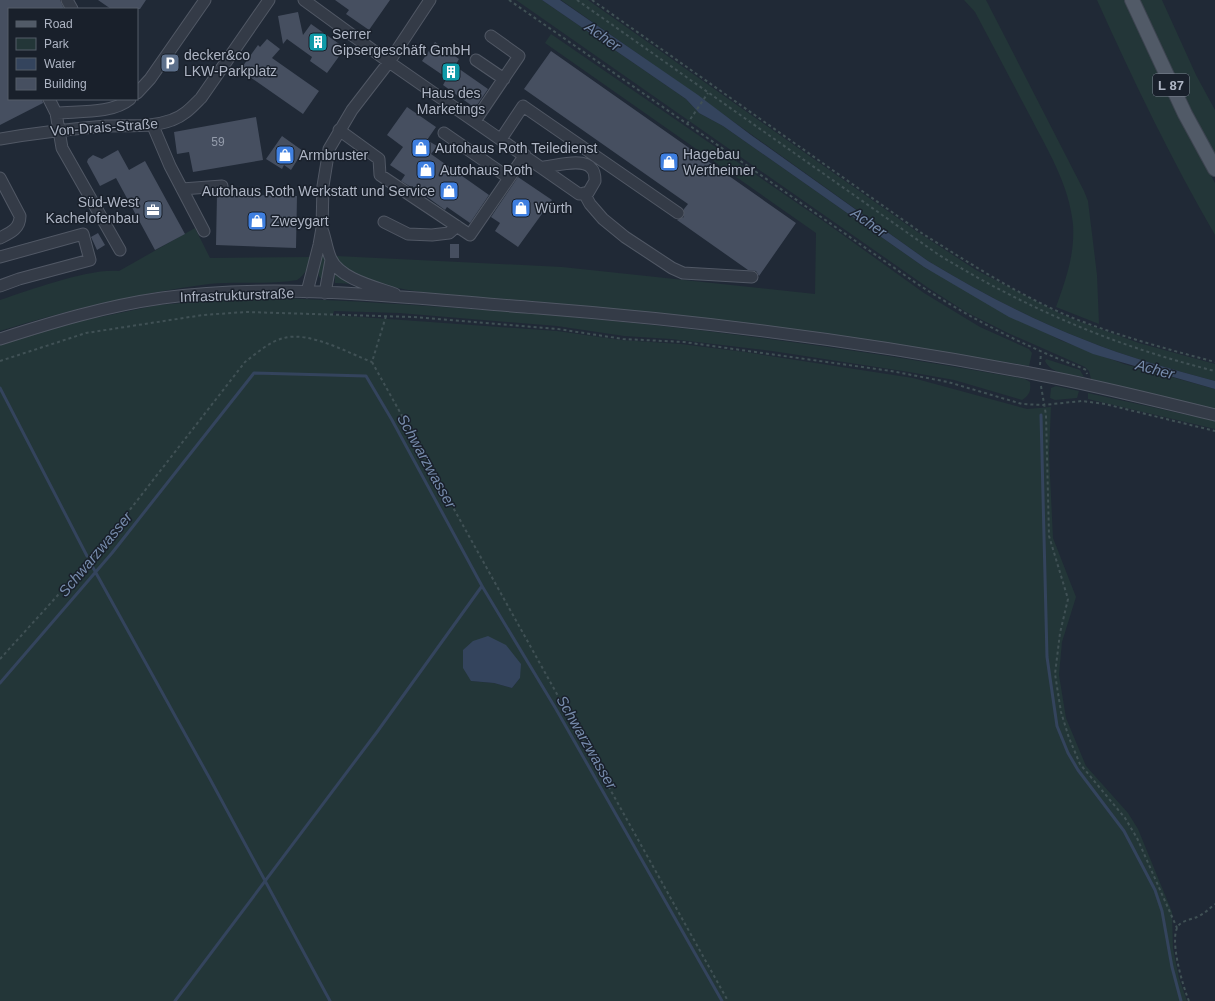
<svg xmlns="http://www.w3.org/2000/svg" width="1215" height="1001" font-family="Arial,sans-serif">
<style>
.green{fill:#233638;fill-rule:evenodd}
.water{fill:#34445d}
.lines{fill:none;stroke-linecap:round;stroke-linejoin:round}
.stream{stroke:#34445d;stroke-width:3}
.building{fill:#464f60}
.minor-casing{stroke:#515865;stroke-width:13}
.major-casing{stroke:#3d4450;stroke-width:16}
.path{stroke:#405155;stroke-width:2;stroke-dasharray:3 3;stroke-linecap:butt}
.minor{stroke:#343b47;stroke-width:11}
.major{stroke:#515a67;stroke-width:14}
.labels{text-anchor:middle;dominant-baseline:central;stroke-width:3;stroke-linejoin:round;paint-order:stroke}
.number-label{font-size:12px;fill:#949cab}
.shield{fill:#19202b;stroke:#818896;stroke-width:1}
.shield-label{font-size:13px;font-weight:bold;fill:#aeb5c4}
.poi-label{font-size:14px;fill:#aeb5c4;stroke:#19202b;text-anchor:start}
.street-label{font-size:14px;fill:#aeb5c4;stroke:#19202b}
.water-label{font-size:15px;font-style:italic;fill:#768bab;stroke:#19202b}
</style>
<rect width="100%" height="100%" fill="#202936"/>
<!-- green -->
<path class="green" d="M516,0H542L686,99L699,113L723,126L924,267L1060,340L1124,364L1215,389V410L1091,379L1089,371L1085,367L1008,333L966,312L927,287Z
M561,0H588L916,231L976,270L1059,313L1078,321L1139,343L1215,364V381C1171,369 1127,357 1085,340C1030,319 978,291 928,261C806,174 684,85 561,0Z
M964,0H986L1084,191L1088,201L1097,275L1099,324L1056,307C1066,279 1075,254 1073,224C1069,184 1047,149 1029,114C1011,80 993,46 975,12Z
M1097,0H1125L1171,100L1215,183V235C1171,159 1133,80 1097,0Z
M1139,0H1162L1196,75L1215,110V154L1179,87Z
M551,34L829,225L924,293L980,327L1029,349L1032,353L1029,366C855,338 682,313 506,299C474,297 346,293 336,256L562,267L815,294L816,233L545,43Z
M195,228L210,258L311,257C308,267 306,274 297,280C270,285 238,281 209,284C138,293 68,310 0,331V300C30,290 89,268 119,271Z
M323,247L326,265L322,279L320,278C315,268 320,258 323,247Z
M335,271L355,284L335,283Z
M245,298C306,298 366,302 427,306C628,318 827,343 1025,379L1030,382C1031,390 1030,395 1022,400L954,380L909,372L772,351L671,339L624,336L557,326L399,313L334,311L333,315L557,331L621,340L681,344L745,352L913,378L1027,409L1051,407L1049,454L1053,538L1076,597L1062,642L1059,675L1066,718L1086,766L1128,813L1138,829L1172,912L1173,948L1179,978L1187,1001H0V345L71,323L158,305ZM520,678L512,688L494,683L471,681Z
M1046,359L1080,370L1084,377C1070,374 1052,375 1045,361Z
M1056,386L1079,391L1077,398L1055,400L1050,398L1051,388Z
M1088,393L1215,421V429L1088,399Z"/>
<!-- water -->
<path class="water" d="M542,0H560L698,95L751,135L928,261C978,291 1030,319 1085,340C1127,357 1171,369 1215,381V389L1093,354L1009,317L924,267L723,126L699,113L686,99Z
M488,636L506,645L521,664L520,678L512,688L494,683L471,681L463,668V650L473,641Z"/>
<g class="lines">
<!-- stream -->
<path class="stream" d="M0,388L87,556
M1041,415L1047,657L1057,726L1068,753L1078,770L1124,831L1155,890L1162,911L1172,967L1181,1001
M91,564L210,779L330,1001
M0,683L112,553L254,373L366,376L392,420L482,586L556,709L722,1001
M175,1001L377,732L482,586"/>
</g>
<!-- building -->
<path class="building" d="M0,0H60L64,9H9V99H42L43,103L0,125Z
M98,0H146L140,9H111Z
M335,0H390L369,30L346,14L349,10Z
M298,12L303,35L311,24L345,48L327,73L310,61L312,57L287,39L283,44L278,16Z
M267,39L280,49L272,58L319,91L303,114L240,70L258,45L260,47Z
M435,42L459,59L455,66L488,89L475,108L443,85L447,78L422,61Z
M551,51L796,223L759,276L756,271L748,270L677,220L684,217V209L688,204L524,89Z
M407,107L436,127L427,140L437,146L431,154L489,195L470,223L447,207L445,210L412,186L411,187L401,181L405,175L390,165L403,147L387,135Z
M256,117L263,160L193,172L189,152L177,154L174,132Z
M282,136L303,151L291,170L284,165L282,169L266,159Z
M118,150L129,170L145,161L185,234L155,250L116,178L100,186L87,162L88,159L93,155L102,159Z
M518,177L552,200L518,247L495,231L500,223L491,217Z
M217,194L297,196L296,248L216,245Z
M98,233L105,245L97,250L91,237Z
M450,244H459V258H450Z"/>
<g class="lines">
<defs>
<path id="minor" d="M67,0L72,9
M304,0L389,62L579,194L588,193L595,181C595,177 595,172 592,169C584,157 556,166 544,167
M476,60L504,79
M137,93L150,79L205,0
M49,99L56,113L62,148L120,250
M56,113C80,111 112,114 130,99
M475,121L519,56L491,36
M153,126L170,166L204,231
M339,130L379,159L380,175L470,235L525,155
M444,133L509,178
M0,139C35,133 70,129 106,126C129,125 150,128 172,120C184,116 192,107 201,98L269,0
M501,139L523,106L678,213
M0,178L20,216C20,229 10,233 0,238
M182,189L222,186
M584,193L590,204L603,219L625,237L672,268L683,273L752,277
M384,222L408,234L432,235L449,233L457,226
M323,232C326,241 327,251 331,259C340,279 376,287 395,294
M0,257L83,234L90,260L19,279L0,286
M307,292L319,245L322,228L323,186L329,149L352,110L389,62L430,0
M325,293L331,260
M0,339C53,322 106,306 162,298C282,281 417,299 538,308C706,321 874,343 1040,375C1099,386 1157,401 1215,415"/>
<path id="major" d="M1132,0L1185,114L1215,169"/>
</defs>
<!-- minor casing -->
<use href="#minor" class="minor-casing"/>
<!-- major casing -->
<use href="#major" class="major-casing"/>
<!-- path -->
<path class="path" d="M509,0L916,283C968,317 1023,346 1082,368L1086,370L1087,374
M577,0L939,255C1027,309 1115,346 1215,371
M592,0L923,234C971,264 1020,296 1073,318C1119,336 1167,349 1215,362
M687,124L708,93
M386,316L372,362L728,1001
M0,361L86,333L203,315L246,312L413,317L558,329L623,339L684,342L891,371L948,382L1022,404L1043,405L1082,401L1105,404L1215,431
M1040,365L1041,353
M1041,386L1046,415L1049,536L1068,599L1060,633L1055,674L1061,712L1069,738L1080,764L1125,818L1137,838L1177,928
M0,659L97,552L245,362C257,353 270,341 284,338C310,331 348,353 372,362
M1189,1001C1183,987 1167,934 1180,924C1185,920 1192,919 1197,917C1204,914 1209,909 1215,904"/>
<!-- minor -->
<use href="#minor" class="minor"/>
<!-- major -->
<use href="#major" class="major"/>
</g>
<!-- icons -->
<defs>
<symbol id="building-square" viewBox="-11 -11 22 22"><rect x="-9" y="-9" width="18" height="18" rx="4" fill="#0f9aa8" stroke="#19202b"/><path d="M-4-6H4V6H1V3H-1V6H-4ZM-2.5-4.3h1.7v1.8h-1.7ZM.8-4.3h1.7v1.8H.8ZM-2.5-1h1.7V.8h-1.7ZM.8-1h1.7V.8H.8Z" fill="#fff"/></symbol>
<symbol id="parking-square" viewBox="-11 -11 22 22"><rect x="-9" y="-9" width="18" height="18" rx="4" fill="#5c6f8a" stroke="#19202b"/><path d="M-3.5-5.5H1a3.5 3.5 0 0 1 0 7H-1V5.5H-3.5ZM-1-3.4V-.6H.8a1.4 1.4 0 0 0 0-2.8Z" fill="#fff"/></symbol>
<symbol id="shop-square" viewBox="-11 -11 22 22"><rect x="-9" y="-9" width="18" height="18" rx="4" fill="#3f7fe0" stroke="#19202b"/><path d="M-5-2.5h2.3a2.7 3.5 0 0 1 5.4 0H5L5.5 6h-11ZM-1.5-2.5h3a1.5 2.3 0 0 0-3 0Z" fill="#fff"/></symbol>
<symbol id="office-square" viewBox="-11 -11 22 22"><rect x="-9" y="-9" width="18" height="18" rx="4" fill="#5c6f8a" stroke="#19202b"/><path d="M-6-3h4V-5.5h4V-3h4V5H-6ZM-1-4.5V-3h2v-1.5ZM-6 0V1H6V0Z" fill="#fff"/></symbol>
</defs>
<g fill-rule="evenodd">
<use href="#building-square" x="307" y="31" width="22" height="22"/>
<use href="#parking-square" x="159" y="52" width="22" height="22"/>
<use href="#building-square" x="440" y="61" width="22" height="22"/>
<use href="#shop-square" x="410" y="137" width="22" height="22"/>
<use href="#shop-square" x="274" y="144" width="22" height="22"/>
<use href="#shop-square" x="658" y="151" width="22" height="22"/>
<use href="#shop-square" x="415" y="159" width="22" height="22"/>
<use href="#shop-square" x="438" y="180" width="22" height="22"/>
<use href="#shop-square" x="510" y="197" width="22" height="22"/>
<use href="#office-square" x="142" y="199" width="22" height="22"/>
<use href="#shop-square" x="246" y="210" width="22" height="22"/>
</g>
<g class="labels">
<!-- number labels -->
<g class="number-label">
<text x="218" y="142">59</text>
</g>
<!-- shield labels -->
<rect class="shield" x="1153" y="74" width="36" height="22" rx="3"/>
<g class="shield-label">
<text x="1171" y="85">L 87</text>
</g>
<!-- poi labels -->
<g class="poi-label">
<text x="332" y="34">Serrer<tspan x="332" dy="16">Gipsergeschäft GmbH</tspan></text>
<text x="184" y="55">decker&amp;co<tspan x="184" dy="16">LKW-Parkplatz</tspan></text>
<text x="451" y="93" text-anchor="middle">Haus des<tspan x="451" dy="16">Marketings</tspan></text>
<text x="435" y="148">Autohaus Roth Teiledienst</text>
<text x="683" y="154">Hagebau<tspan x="683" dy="16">Wertheimer</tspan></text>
<text x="299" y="155">Armbruster</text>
<text x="440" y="170">Autohaus Roth</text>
<text x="435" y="191" text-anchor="end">Autohaus Roth Werkstatt und Service</text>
<text x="139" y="202" text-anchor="end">Süd-West<tspan x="139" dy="16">Kachelofenbau</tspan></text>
<text x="535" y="208">Würth</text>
<text x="271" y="221">Zweygart</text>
</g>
<!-- street labels -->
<g class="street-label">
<text transform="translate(104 127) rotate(-4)">Von-Drais-Straße</text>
<text transform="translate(237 295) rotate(-2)">Infrastrukturstraße</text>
</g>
<!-- water labels -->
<g class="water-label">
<text transform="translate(603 36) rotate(35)">Acher</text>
<text transform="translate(869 222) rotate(35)">Acher</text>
<text transform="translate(1155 369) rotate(15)">Acher</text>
<text transform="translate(427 461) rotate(61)">Schwarzwasser</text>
<text transform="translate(95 554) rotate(-50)">Schwarzwasser</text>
<text transform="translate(587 742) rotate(60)">Schwarzwasser</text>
</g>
</g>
<!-- legend -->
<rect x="8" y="8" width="130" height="92" fill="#19202b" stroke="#555c68"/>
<rect x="16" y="21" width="20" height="6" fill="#515a67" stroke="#555c68"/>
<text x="44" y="28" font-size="12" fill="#aeb5c4">Road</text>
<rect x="16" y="38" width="20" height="12" fill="#233638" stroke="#555c68"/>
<text x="44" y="48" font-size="12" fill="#aeb5c4">Park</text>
<rect x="16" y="58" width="20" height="12" fill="#34445d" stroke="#555c68"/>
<text x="44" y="68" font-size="12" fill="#aeb5c4">Water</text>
<rect x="16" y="78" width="20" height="12" fill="#464f60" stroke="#555c68"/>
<text x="44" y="88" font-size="12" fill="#aeb5c4">Building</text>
</svg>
